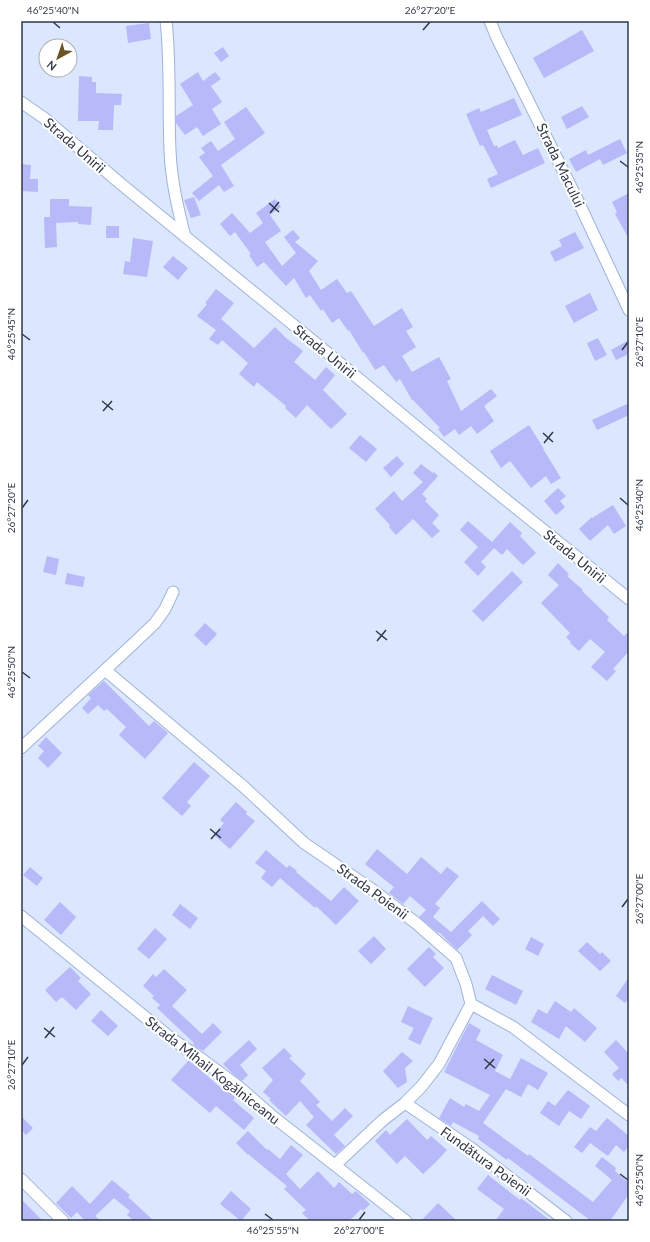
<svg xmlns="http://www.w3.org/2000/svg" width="650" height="1242" font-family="Lato,sans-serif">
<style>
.building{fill:#b7b9f8}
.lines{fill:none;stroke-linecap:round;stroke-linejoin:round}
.minor-casing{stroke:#9fb3d9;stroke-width:13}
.minor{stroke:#fff;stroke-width:11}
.ticks{fill:none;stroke:#303848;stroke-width:1.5}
.labels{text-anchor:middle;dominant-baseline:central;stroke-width:4;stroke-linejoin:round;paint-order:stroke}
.street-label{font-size:14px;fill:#303848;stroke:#fff}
.neatline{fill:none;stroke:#303848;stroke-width:1.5}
.ticks-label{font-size:10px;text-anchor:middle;fill:#303848}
</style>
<rect width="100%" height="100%" fill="#dae7fe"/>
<!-- building -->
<path class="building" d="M149,23L151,39L128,43L126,26Z
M582,30L594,51L544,78L533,58Z
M223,47L229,56L221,62L214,53Z
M198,72L203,81L215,72L221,79L211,86L222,102L212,109L221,124L203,136L197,127L185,135L176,123V116L193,105L180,84Z
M79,76L92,77V82H96V93L122,94L121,105H114L113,130H98L99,121H78Z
M514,98L522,115L487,130L494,146L497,145L498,148L515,140L523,155L538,148L545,163L491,188L487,179L498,174L483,145L480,146L466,114L479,108L481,112Z
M582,106L589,117L567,129L561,117Z
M246,107L265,133L221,165L234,186L224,192L219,185L199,201L192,193L213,176L199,157L205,153L201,148L211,141L218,151L235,139L224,122Z
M620,139L627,153L603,165L600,159L576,172L569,159L586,150L588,155Z
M21,164L31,165L30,179H38V192L21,191Z
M629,193V239L615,214L617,212L612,202Z
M194,197L201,215L191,218L184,200Z
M50,199H69V206L92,207L91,225L78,224V222L56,223L57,247L45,248L44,217H50Z
M275,199L281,207L270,215L281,231L265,242L282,266L296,253L284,237L293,230L300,238L295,242L318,261L309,271L321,290L337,279L347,293L351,291L374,326L402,308L413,327L406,331L416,347L402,356L412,372L439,357L451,379L447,381L461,411L491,389L497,396L484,406L494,421L477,434L471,426L459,435L455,429L444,437L438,429L440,428L413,400H412L400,379L396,382L384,365L375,370L364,352L363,353L349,330L348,331L339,318L332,323L323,309L321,311L310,295L306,298L294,278L286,286L264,262L257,267L249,255L251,254L235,232L230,236L220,224L232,213L250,233L263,223L256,213Z
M106,226H119V238H106Z
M575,232L584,248L555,262L550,252L562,246L559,240Z
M133,238L153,241L147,277L123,274L125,261L130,262Z
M173,256L188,268L178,280L163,267Z
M216,289L234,303L221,319L254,348L275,327L286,338L303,351L294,362L315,380L326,367L335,375L323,390L347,414L331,429L307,405L296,418L285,408L286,406L257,382L254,387L239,374L248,363L222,340L218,345L209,339L216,330L197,316L207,304L205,303Z
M590,293L598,310L574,323L565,306Z
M598,338L607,355L595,361L587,343Z
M629,340V354L616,360L611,350Z
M629,403V415L597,430L592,420Z
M529,425L544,449H543L561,478L551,484L546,476L531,488L510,461L501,468L490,451Z
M360,435L377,449L366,462L349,448Z
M397,456L404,464L391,477L383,468Z
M421,464L433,473L434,472L438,476L422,494L427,499L425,501L439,515L432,523L440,531L432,538L413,519L396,535L389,527L390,525L375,509L394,491L402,501L423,482L413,473Z
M558,488L566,496L560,501L565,507L556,515L544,501Z
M613,505L626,526L614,534L608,525L590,541L579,529L592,517V518Z
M468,521L492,542L510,522L522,533L520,536L536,553L523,565L507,549L502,555L494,548L481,562L486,567L478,576L464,562L478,547L460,530Z
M47,556L59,559L56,575L43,572Z
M558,563L569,574L567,576L583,590L582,591L609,617L607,620L624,636L629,631V651L613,669L616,671L607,681L591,667L605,652L590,639L579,651L570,643L571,642L566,637L570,633L541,603L559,585L548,575Z
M512,571L523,582L483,622L472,611Z
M67,573L85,577L83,587L65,584Z
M205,623L217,634L206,646L194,635Z
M104,681L149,726L154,721L168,733L145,759L119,735L126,727L107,709L104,711L98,705L88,714L82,708L91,698L88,695Z
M46,737L62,753L48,768L38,758L44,751L38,746Z
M194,762L210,776L187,802L191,806L182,816L162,798Z
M236,802L247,812L246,814L255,821L230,849L214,835L224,823L220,820Z
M377,849L407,874L421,857L441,874L447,867L459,876L435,904L440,908L433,917L451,932L482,901L500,919L493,926L483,916L468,931L472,935L457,950L439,932L438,933L419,917L426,910L410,896L403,904L389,893L394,887L365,864Z
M266,850L287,868L289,865L297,871L296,872L331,901L344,887L359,901L336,925L316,906L315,908L280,878L272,887L261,878L266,871L255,863Z
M30,867L43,878L37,886L23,875Z
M60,902L76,917L61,935L44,920Z
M180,904L198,918L190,929L172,915Z
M155,928L167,939L149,959L137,949Z
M374,936L386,949L371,964L358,951Z
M531,937L544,944L538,956L525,949Z
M587,942L600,954L602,952L611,961L600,971L578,951Z
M429,947L436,954L433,957L444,968L425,987L407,969Z
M70,967L81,978L78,981L91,994L76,1010L62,997L56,1002L45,990Z
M164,969L187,990L172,1006L202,1034L213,1023L222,1032L203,1051L194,1046L193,1044L194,1043L157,1008L160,1005L152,998L154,996L143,986L153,974L156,977Z
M492,975L523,991L516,1005L485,989Z
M629,977V998L625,1003L616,996Z
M555,1001L571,1012L574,1008L597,1028L585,1042L566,1026L559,1039L531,1022L538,1009L547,1014Z
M408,1006L433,1018L420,1045L408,1039L414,1028L401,1022Z
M101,1010L118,1026L108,1036L91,1021Z
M469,1023L481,1030L476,1040L503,1055L495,1071L510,1079L521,1058L548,1073L538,1090L528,1084L521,1097L506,1089L483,1123L528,1156L529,1154L593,1202L612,1180L595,1166L602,1157L616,1168L615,1171L629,1183V1194L610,1221H591L508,1158L507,1160L478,1139L479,1136L453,1122L451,1126L439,1118L450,1098L464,1107L466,1104L479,1111L490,1095L444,1072Z
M249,1040L257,1049L240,1065L248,1075L242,1081L232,1073L223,1064Z
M616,1040L629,1054V1086L621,1078L618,1081L612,1074L619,1068L604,1052Z
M284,1048L292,1056L289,1058L306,1074L300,1081L320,1102L316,1105L332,1121L345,1108L353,1116L334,1135L345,1146L336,1154L306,1125L314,1117L300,1101L286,1116L269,1100L271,1099L263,1092L273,1080L262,1068Z
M402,1052L413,1061L405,1068L407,1082L398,1088L383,1071Z
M189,1060L221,1088L224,1085L232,1090L231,1091L236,1096L233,1100L254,1118L244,1130L216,1106L210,1113L171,1080Z
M568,1090L590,1106L581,1119L569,1111L559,1126L540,1113L548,1101L555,1106Z
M21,1116L33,1128L26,1135L21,1130Z
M607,1118L629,1136V1146L624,1152L616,1145L608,1156L590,1143L582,1153L574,1147L590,1127L596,1131Z
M407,1119L427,1140L431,1136L447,1150L437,1161L423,1174L405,1156L397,1164L375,1141L386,1130L390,1135Z
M248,1131L267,1150L268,1149L280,1159L291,1145L303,1155L286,1174L300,1189L318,1171L334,1188L339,1182L352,1194L356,1191L370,1204L363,1211L361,1209L349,1221H310L302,1213L306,1210L284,1189L287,1186L248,1154V1155L236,1143Z
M488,1175L520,1200L521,1198L551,1221H495L504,1209L477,1189Z
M112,1180L130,1195L128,1197L154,1221H134L127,1215L130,1211L114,1198L95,1216L101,1221H85L77,1212L71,1218L56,1203L72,1186L90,1204Z
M231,1191L251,1209L241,1221L220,1204Z
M21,1199L43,1221H21Z
M438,1203L457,1221H421Z"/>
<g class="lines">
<defs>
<path id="minor" d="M166,21C171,64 168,107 170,150C171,180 178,209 185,237
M490,21L497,38L578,201L629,310
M21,102L44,118L121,184L318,345L464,466L629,599
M105,670L244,787L304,843L370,888L416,923L456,958L466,984L471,1004L513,1027L629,1115
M21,748L133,644L155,623L165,609L173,592
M21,916L172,1039L200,1058L239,1087L271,1115L406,1221
M405,1103L471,1148L566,1221
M335,1165L383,1120L405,1103L421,1087L439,1064L471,1004
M21,1179L63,1221"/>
</defs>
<!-- minor casing -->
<use href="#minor" class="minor-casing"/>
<!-- minor -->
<use href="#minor" class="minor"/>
</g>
<!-- ticks -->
<path class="ticks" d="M53,22L60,28M423,30L430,22M620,161L628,167M269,203L279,212M270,213L279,202M22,334L30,340M622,350L628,342M102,401L113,410M103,411L112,401M543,433L553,442M544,443L553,432M620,498L628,505M22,508L28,500M376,631L387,640M377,641L386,630M22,672L30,678M210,829L221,838M211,839L220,829M622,907L628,899M44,1028L55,1037M45,1038L54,1027M484,1059L495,1068M22,1065L28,1057M485,1069L494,1059M620,1174L628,1180M265,1214L273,1220M359,1220L365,1212"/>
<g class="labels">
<!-- street labels -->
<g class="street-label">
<text transform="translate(75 145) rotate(41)">Strada Unirii</text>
<text transform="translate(561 165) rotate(64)">Strada Macului</text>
<text transform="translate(325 351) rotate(39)">Strada Unirii</text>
<text transform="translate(575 556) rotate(39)">Strada Unirii</text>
<text transform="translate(373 891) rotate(36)">Strada Poienii</text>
<text transform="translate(213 1070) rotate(38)">Strada Mihail Kogălniceanu</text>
<text transform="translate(486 1161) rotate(36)">Fundătura Poienii</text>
</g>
</g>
<!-- border -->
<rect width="650" height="1242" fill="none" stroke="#ffffff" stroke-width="44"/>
<!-- north arrow -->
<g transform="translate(58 58) rotate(220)"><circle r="19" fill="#ffffff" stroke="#acafb6"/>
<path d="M0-3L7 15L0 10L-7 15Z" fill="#6b5324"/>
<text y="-6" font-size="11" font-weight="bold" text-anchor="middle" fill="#303848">N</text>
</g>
<rect x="22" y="22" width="606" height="1198" class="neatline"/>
<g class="ticks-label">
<text x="53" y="14">46°25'40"N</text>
<text x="430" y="14">26°27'20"E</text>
<text transform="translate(639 167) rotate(-90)" y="4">46°25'35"N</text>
<text transform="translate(11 334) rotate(-90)" y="4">46°25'45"N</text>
<text transform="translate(639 342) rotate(-90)" y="4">26°27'10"E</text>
<text transform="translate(639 505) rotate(-90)" y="4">46°25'40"N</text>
<text transform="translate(11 508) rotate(-90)" y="4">26°27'20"E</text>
<text transform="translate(11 672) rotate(-90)" y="4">46°25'50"N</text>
<text transform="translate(639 899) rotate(-90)" y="4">26°27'00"E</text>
<text transform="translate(11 1065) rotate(-90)" y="4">26°27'10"E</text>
<text transform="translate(639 1180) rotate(-90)" y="4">46°25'50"N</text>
<text x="273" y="1234">46°25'55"N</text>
<text x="359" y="1234">26°27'00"E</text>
</g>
</svg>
